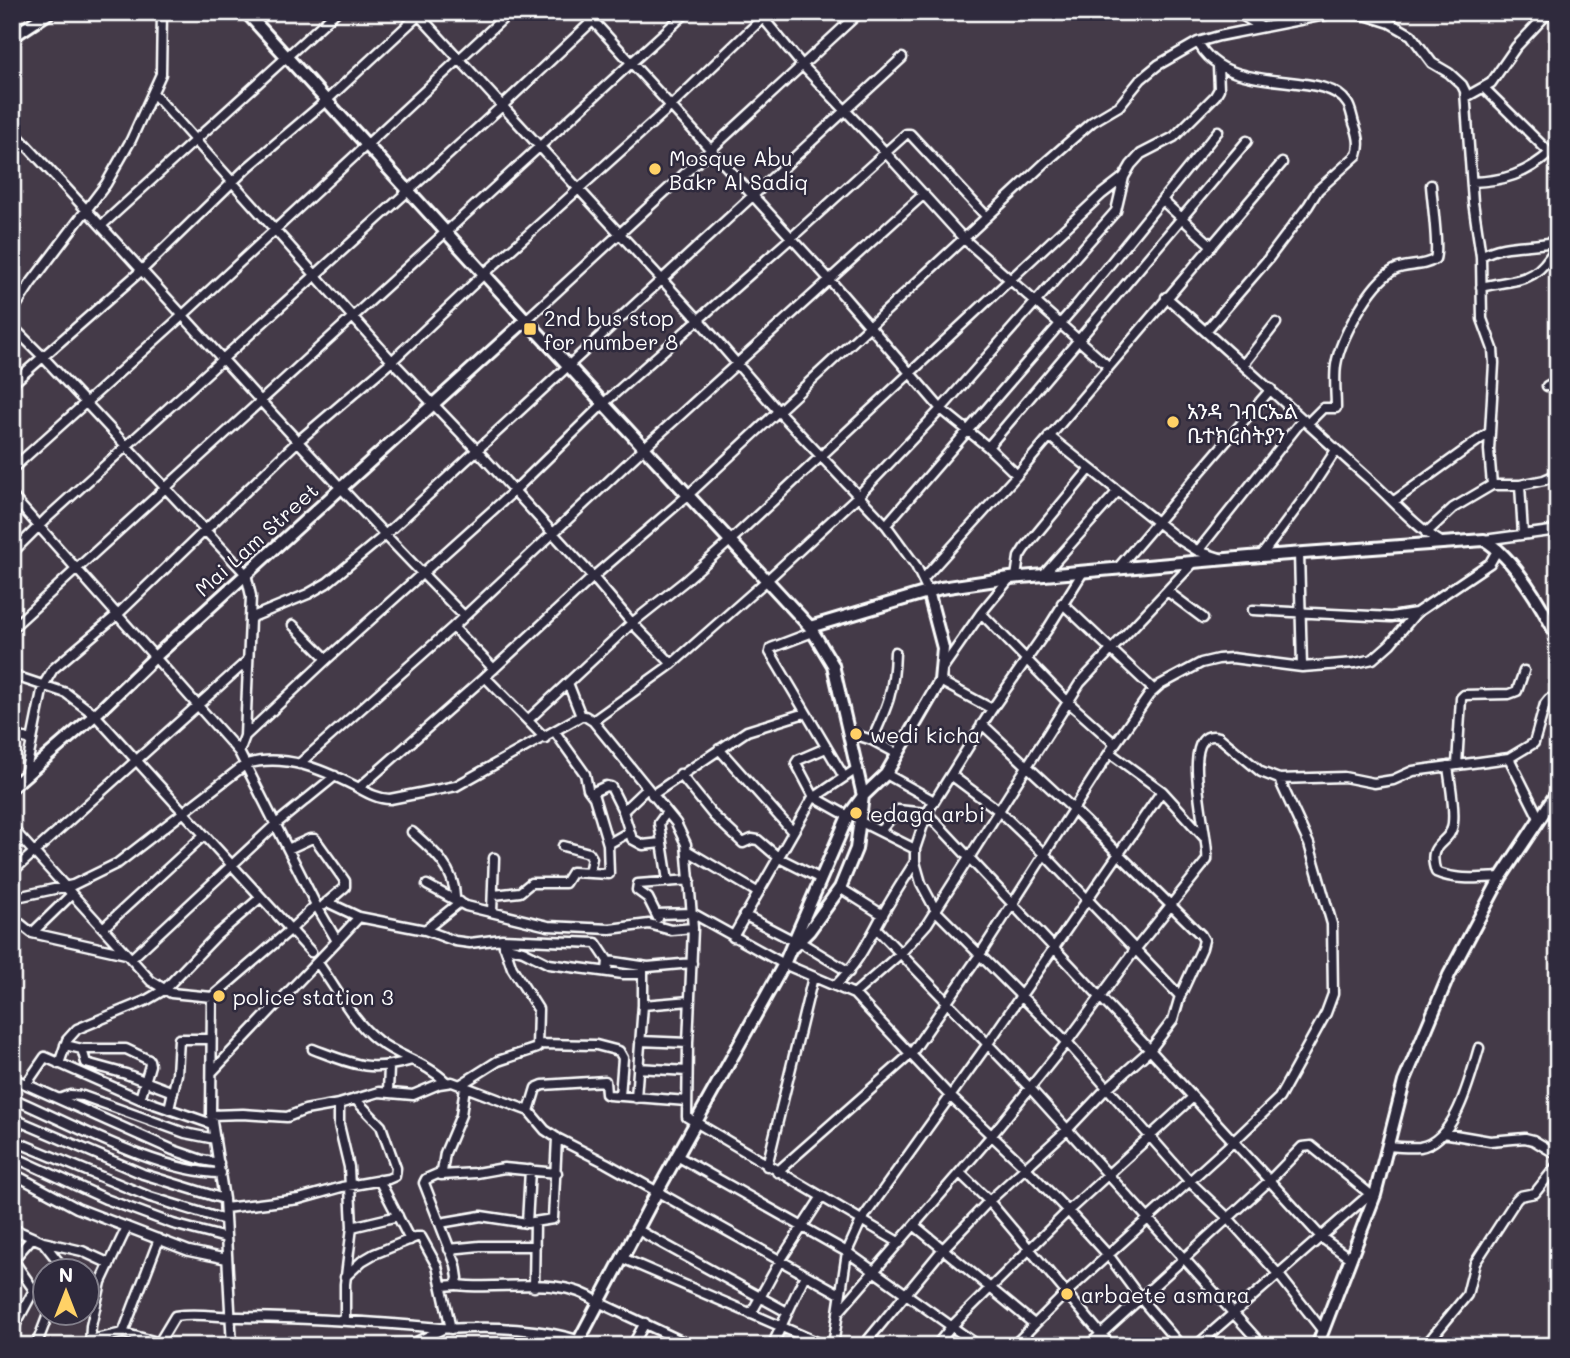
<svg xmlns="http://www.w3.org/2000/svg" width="1570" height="1358" font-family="Mali,'Noto Sans Ethiopic',sans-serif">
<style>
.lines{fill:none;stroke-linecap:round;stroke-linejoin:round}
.street-casing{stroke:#fff;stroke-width:13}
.secondary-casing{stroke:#fff;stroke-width:16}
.street{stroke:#2f2a3d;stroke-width:8}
.secondary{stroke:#2f2a3d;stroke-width:10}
.poi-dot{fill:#ffd166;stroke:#2f2a3d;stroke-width:2.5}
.labels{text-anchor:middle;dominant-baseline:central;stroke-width:5;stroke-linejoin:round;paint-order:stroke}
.poi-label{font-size:21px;fill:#fff;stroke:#2f2a3d;text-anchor:start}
.street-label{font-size:21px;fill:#fff;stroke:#2f2a3d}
</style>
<rect width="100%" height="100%" fill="#443a48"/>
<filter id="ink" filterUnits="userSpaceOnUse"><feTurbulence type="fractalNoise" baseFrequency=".0143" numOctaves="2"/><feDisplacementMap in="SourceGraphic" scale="14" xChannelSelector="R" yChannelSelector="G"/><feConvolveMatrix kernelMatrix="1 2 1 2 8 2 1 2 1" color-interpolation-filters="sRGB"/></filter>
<g filter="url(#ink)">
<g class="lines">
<defs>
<path id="street" d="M416,12L699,320L778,411L886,525L916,566L928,591
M585,12L829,279L941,409L988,447L1017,475
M758,12L802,65L885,152L964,239L1108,366
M1237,12L1261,27
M1198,42C1226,99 1324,67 1347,103C1351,108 1352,117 1354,123C1358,134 1361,144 1357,155L1318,190L1308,206L1268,259L1206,331
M1484,88L1550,153L1558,158
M153,93L392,361L476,449L593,577L632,623L672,664
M1466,97L1491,83L1516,47L1549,12
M12,130C164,291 308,459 464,616
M1472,182C1504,181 1526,174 1550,153
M1163,201L1212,246
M102,225L336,12
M1481,256C1505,242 1531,248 1558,241
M1481,287C1522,277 1535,285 1558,244
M1166,297C1235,356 1301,419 1369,479C1393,500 1413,525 1441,542
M12,312L31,283L106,184L131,140L161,74L162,12
M526,320L860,12
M12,326L43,357L246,574L251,596L245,736L239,752
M1244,364L1276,323
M12,384L142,270L247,168L327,100L422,12
M1547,386L1558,380
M1308,423L1323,408H1336C1336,394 1334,379 1336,365C1340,339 1370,283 1394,270C1407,263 1422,268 1435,259C1439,248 1432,201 1431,185
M1049,436L1177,538L1198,551L1220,558
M988,447L1247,141
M12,469L182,316L510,12
M1520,485L1523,534
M12,496L239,752L316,905L337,941L212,1072
M1394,501L1490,432
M886,525L1079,302L1218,131
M1426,533L1453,508L1492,485H1520L1544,480L1558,474
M1484,540L1558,530
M1198,551L1303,419
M12,553L47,518L502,106L602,12
M1299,553L1302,667
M1261,556L1308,493L1336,450
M1117,569L1271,389
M1043,575L1118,491
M1016,577L1019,557L1024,549L1090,469
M924,578L1017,475L1282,163
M1167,591L1203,618
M1062,603L1154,690
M1253,610L1391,617L1416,613
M981,613L1067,701L1115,744
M250,618L308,594L327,583L385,535L902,58
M293,625L327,659
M453,627L494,669
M12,628L687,12
M813,632L771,648L770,652L844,777
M942,669L981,613L1010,578
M12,675L66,693L95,715L311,952
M485,677L545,738
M940,681L992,709
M568,683L581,716H585L593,721L676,823L686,844L693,928L688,1043L687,1117L900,1243
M528,720L632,623L685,581L730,541L1102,194L1124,177
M593,721L672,664L766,581L859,495L941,409L1116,211L1124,177L1131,165L1141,154L1174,137L1215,96L1219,89L1218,66
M850,733L872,740L898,754
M12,735L32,740
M245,736L327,659L514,491L604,403L791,238L906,134H910L987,217
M872,740C888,705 894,691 895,652
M826,748L798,760L796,763L814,797L848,816
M719,749L793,832
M1110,753L1162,791L1204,837
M1509,758L1539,818
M299,764L453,627L645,447L924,194
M1457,765L1461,698L1464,695L1509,694L1517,691L1524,671
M1448,766C1450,784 1455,805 1453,823C1451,846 1425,840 1436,872C1456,881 1480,878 1501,877
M680,774L714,816L743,843L752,839L758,840L779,858L821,879
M886,774L934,801
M25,775L43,686L53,669L118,614L297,442L392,361L484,274L671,106L769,12
M951,775L998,810L1043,853L1180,996
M359,788L485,677L593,577L687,496L1046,162L1092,122L1119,106L1141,79L1158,65L1198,42L1219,36L1330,14L1365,15L1390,23L1411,35L1432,63L1449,73L1462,85L1465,91L1473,202L1481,256L1482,319L1493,349L1494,363L1489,450L1492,485
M591,793L606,786L611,787L623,811L632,839L643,845L661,843
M652,795L747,731L805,713
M623,811L647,788
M667,812L659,823L668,881
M861,822L915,849L927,813L992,709L1047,630L1083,572
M12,828L151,981L171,993L212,997
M880,831L898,810L927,813L1150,1050L1322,1238L1351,1259
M412,832C433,850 456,870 455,899
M608,844L629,832
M563,846L589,853L592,858L589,873
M288,849L310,839H315L345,881V887L324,905
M915,849V862L921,883L936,911L1067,1042L1190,1182L1228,1218L1279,1275L1323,1331
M688,851L757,892
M12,872L247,661
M427,885L466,906L548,926L610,929L649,924L671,930L693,928
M840,888L883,915
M494,895L520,892L531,883H565L572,872L609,874L608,844L594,797L588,789L585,774L555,732
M12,898L73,885L118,863L246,764C285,753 321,769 355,786C366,792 377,799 390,799L456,786L581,716
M327,902L359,917L425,930L455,941L470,943L502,939L596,943L608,961L607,971
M492,912L494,858
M657,914L692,913L784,964L854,994L950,1096L1026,1168L1068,1211L1109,1256L1141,1299L1181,1346
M744,915L794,941
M12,917L32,933L126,954
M658,918L648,898L637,890L638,884L690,880
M103,928L203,836
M876,928L1029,1087L1263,1346
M425,930L460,902
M32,933L71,895
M733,937L812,799L858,768
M337,941L359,917
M800,942L849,972
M504,946L523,951L549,964L623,974H643
M131,959L276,824L335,776
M608,961L648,967L692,963
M317,962C336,987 351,1020 377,1040C398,1057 426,1062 446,1082
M835,986C859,962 867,943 883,914C893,896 904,879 915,862
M854,994L901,953L927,924L1080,683L1195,561
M643,1005L690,1001
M640,1041L688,1043
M538,1044L596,1045L619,1051L623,1058L620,1096
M65,1045L82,1049L86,1063L126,1074L173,1092
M82,1049H126L149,1060L150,1065L140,1099
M313,1049C353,1064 369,1073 412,1060
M59,1064L67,1040L77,1029L145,1001L164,990L217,935L260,898
M638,1068L687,1071
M12,1078L173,1150L202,1160L219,1163
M27,1083L45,1057L140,1099L212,1124
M460,1085L498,1061L537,1048L538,1009L512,968L502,939
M388,1091L389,1067
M12,1098C70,1123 160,1173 221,1173
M636,1098L643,1005V966
M59,1099L70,1095L83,1096L185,1133L215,1139
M339,1104V1125L349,1167L352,1227L345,1284V1320
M169,1109L177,1074L179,1039H211
M529,1111L536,1088L543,1085L605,1081L606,1094L609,1095L687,1101
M211,1115L243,1114L287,1117L305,1110L339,1104L379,1092L413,1095L439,1084L452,1082L529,1111L545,1130L557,1138L606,1163L840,1294
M12,1118L143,1174L224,1199
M1443,1133L1490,1141L1525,1138L1533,1140L1558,1155
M12,1140L150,1197L225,1220
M1387,1146C1398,1147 1410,1148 1420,1147C1456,1141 1470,1077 1479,1048
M12,1156L106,1199L173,1224L226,1238
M677,1156L847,1252L979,1346
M767,1166L813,977
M777,1172L911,1054L981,953L1115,744L1149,695L1160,685L1201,663L1218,659L1232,658L1302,667L1355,663L1373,659L1390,644L1416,613L1490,563L1498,549
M12,1173L77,1208L189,1251L227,1259
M960,1173L989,1201L1111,1346
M441,1175L476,1173L504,1168L557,1173
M379,1180L410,1240
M225,1208L299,1199L342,1187L388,1179L395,1176L396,1168L381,1126L355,1099
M440,1223L481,1216L527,1223L553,1219L557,1138
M527,1223L530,1170
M915,1226L1034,1324
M352,1227L398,1216
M638,1230L787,1312
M12,1232L18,1231L43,1242L82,1251L108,1263
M43,1242L65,1270
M449,1249L480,1246H535
M622,1258L826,1346
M13,1260L34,1290L46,1300
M12,1261L32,1238
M345,1277L362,1261L374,1254L416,1237H421L437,1266L451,1329
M457,1285C502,1291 560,1274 598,1302L692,1346
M442,1286L456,1285L458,1278L456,1265L424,1183L426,1179L442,1172L445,1153L461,1115L465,1087
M534,1287L535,1222
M838,1313L992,1135L1067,1042L1135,950L1207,860C1211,842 1175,724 1219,737L1261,772L1279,779L1344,777L1374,783L1393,780L1413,771L1509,758L1534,743L1545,704L1549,699L1554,698L1558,701
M751,1314L780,1261L821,1198
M12,1331L34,1290
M123,1333L159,1239
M91,1340L123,1333L157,1342
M36,1346L49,1312
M90,1346L91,1326L101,1282L127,1227
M157,1346L175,1316C196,1312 217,1317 239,1317C306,1318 373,1322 440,1328C451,1329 462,1328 472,1328C507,1327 561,1331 592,1346
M232,1346L224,1199L211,1115L212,997L290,930L316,905
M408,1346L443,1329
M632,1346L645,1323
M772,1346L805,1275
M833,1346L847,1252L861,1221L987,1045L1162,791
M863,1346L943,1249L989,1201L1068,1129L1106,1089L1150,1050L1173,1020L1180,996L1202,948L1204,940L1201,935L1072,808L982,724
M936,1346L951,1327L1068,1211L1192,1098
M1013,1346L1066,1293L1234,1141L1279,1098L1326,1013L1333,994L1332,924L1309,844L1279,779
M1088,1346L1270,1180L1302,1147L1311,1146L1370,1194
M1196,1346L1370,1194L1374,1195
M1425,1346L1467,1295L1475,1263L1516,1200L1520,1196L1535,1193L1558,1164"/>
<path id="secondary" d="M246,12L526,320L810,627L833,665L863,796L848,816L784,964L657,1192L576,1346
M12,37L50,12
M810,627L941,588L1010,578L1261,556L1484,540C1514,557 1543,608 1558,638
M12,787L95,715L156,656L526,320
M793,947L809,931L840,888L856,849L863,796L886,774L940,681L943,648L928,591
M1317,1346L1375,1195L1404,1082L1449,975L1501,877L1558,791"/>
</defs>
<!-- street casing -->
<use href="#street" class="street-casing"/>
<!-- secondary casing -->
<use href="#secondary" class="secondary-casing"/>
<!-- street -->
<use href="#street" class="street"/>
<!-- secondary -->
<use href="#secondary" class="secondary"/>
</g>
</g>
<!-- markers -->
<g class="poi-dot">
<circle cx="655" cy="169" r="7"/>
<rect x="523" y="322" width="14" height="14" rx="3.5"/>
<circle cx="1173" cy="422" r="7"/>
<circle cx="856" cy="734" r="7"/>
<circle cx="856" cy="813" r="7"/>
<circle cx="219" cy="996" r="7"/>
<circle cx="1067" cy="1294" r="7"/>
</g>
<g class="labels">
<!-- poi labels -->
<g class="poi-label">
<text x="669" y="157">Mosque Abu<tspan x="669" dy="24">Bakr Al Sadiq</tspan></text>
<text x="544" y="317">2nd bus stop<tspan x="544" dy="24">for number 8</tspan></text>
<text x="1187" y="410">አንዳ ገብርኤል<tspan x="1187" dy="24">ቤተክርስትያን</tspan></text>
<text x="870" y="734">wedi kicha</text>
<text x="870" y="813">edaga arbi</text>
<text x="233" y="996">police station 3</text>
<text x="1081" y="1294">arbaete asmara</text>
</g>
<!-- street labels -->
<g class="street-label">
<text transform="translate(256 539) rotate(-42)">Mai Lam Street</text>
</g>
</g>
<!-- margin -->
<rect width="1570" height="1358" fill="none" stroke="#2f2a3d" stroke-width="42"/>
<rect x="21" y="21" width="1528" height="1316" fill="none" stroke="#fff" stroke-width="2.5" filter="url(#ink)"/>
<!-- north arrow -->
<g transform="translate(66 1292)"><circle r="33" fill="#2f2a3d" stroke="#827f8b" stroke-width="2"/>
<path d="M0-5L12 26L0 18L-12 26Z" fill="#ffd166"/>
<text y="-10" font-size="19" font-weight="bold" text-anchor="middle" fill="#ffffff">N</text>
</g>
</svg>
